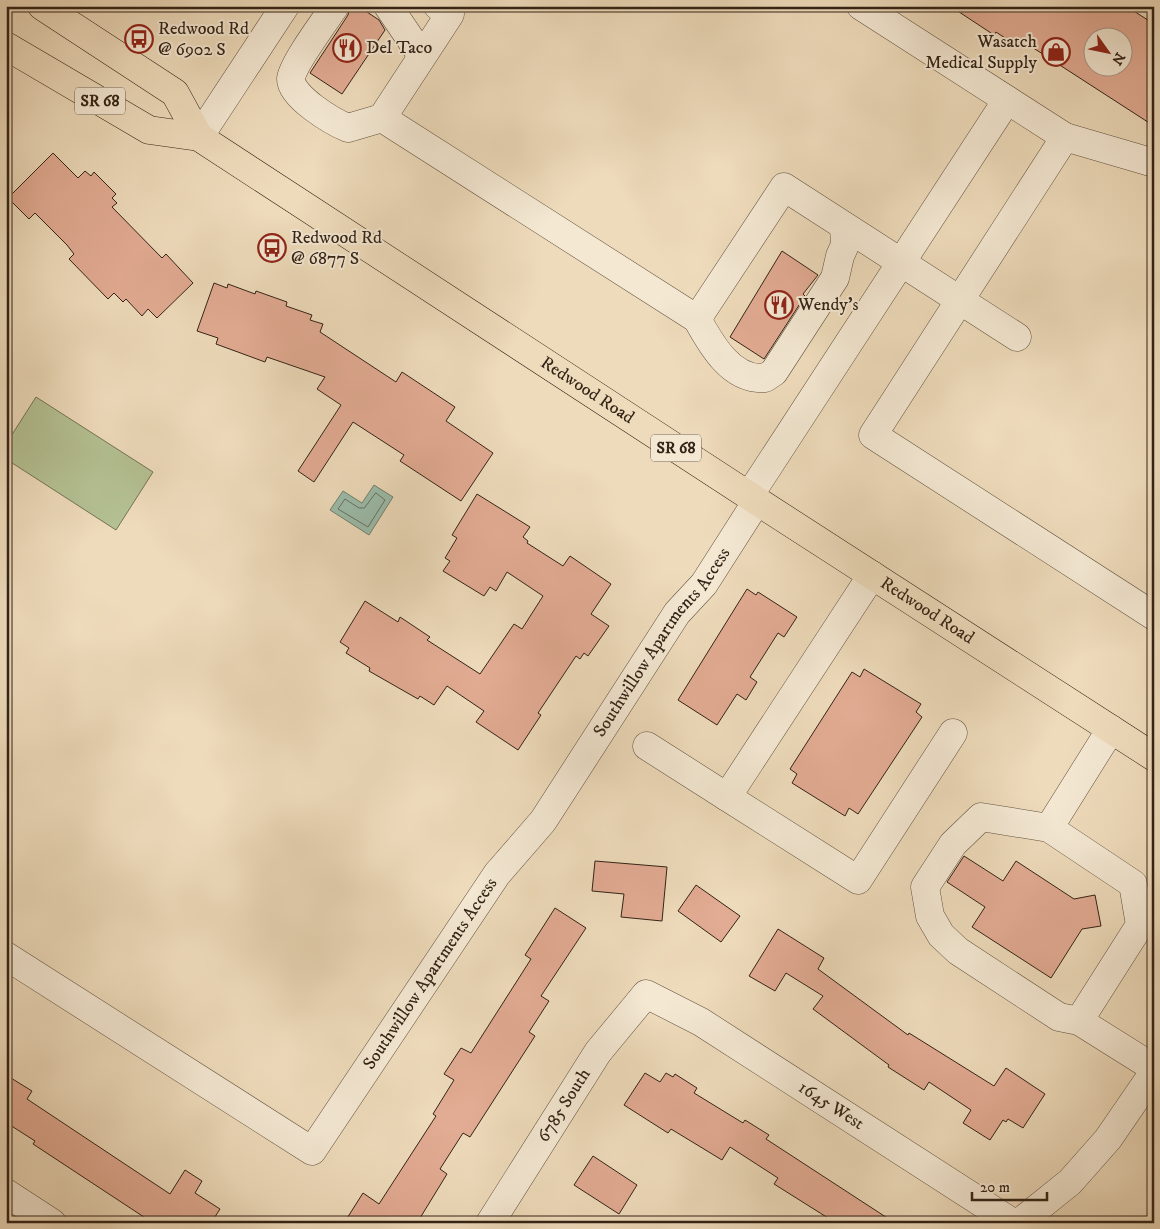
<svg xmlns="http://www.w3.org/2000/svg" width="1160" height="1229" font-family="'IM FELL DW Pica',serif">
<style>
.green{fill:#b4c193;stroke:#747254}
.water{fill:#9bbcaa;stroke:#717f6f}
.lines{fill:none;stroke-linecap:round;stroke-linejoin:round}
.shore{stroke:#677060;stroke-width:1}
.building{fill:#e2ab93;stroke:#332316;fill-rule:evenodd}
.minor-casing{stroke:#62513f;stroke-width:29}
.major-casing{stroke:#332316;stroke-width:29}
.minor{stroke:#f4e8d3;stroke-width:28}
.major{stroke:#eedbbb;stroke-width:28}
.labels{text-anchor:middle;dominant-baseline:central;stroke-width:4;stroke-linejoin:round;paint-order:stroke}
.shield{fill:#f4e8d3;stroke:#6d5e4f;stroke-width:1}
.shield-label{font-size:16px;font-weight:bold;fill:#332316}
.poi-label{font-size:18px;fill:#332316;stroke:#f4e8d3;text-anchor:start}
.street-label{font-size:18px;fill:#332316;stroke:#f4e8d3}
</style>
<rect width="100%" height="100%" fill="#eedbbb"/>
<filter id="stains"><feTurbulence type="fractalNoise" baseFrequency=".004" numOctaves="4"/><feColorMatrix values="0 0 0 0 .2 0 0 0 0 .09 0 0 0 0 .02 0 0 0 .5 -.17"/></filter>
<radialGradient id="worn" r=".72"><stop offset=".6" stop-color="#630" stop-opacity="0"/><stop offset="1" stop-color="#630" stop-opacity=".3"/></radialGradient>
<!-- green -->
<path class="green" d="M36,397L153,472L116,530L6,459V444Z"/>
<!-- water -->
<path class="water" d="M374,485L393,497L369,535L330,510L343,491L362,503Z"/>
<g class="lines">
<!-- shore -->
<path class="shore" d="M376,493L385,500L368,527L338,509L345,499L359,508H364Z"/>
</g>
<!-- building -->
<path class="building" d="M350,6H358L379,20L385,30L342,94L310,73L348,15Z
M950,6H1126L1154,24V126L1021,40L1017,46L996,32L994,35ZM1092,38H1122V68H1092Z
M53,153L78,178L85,171L91,176L94,172L116,194L112,198L117,203L112,207L162,258L166,254L193,283L157,318L148,309L142,316L126,299L123,302L114,293L108,299L69,259L74,254L67,245L35,213L29,219L8,198Z
M782,251L818,275L803,294L805,296L764,359L730,337Z
M214,283L227,288L228,284L255,294L256,291L287,302L286,306L312,315L310,320L323,324L320,332L396,382L402,372L455,407L446,421L493,453L461,501L400,461L404,455L353,422L314,482L298,471L341,405L317,389L325,377L267,357L265,362L216,344L218,338L197,331Z
M477,494L530,527L523,537L528,541L527,543L563,566L570,556L611,584L591,614L609,626L588,656L584,653L580,659L576,656L538,713L541,715L518,750L476,722L484,711L447,686L434,705L420,696L418,699L369,671L370,668L346,653L349,648L340,642L365,601L398,622L400,617L430,637L427,640L480,674L514,624L522,629L543,596L507,572L496,591L490,587L484,596L443,571L450,561L445,558L457,538L452,535Z
M747,589L756,595L758,592L797,617L784,637L778,633L750,677L757,682L746,700L737,694L717,725L678,700Z
M864,669L921,704L916,712L922,717L858,814L849,808L845,816L792,783L797,774L790,769L852,672L860,677Z
M964,856L1003,881L1016,861L1074,899L1095,895L1101,926L1082,929L1051,978L972,927L985,907L947,882Z
M595,861L667,867L662,921L621,917L624,894L592,891Z
M696,885L740,916L721,942L678,911Z
M555,908L586,928L541,996L549,1001L529,1032L535,1036L470,1137L463,1133L440,1169L447,1174L417,1223H344L363,1193L379,1204L436,1116L433,1114L454,1080L444,1074L461,1048L471,1053L531,959L525,955Z
M778,929L824,958L818,969L908,1035L909,1033L994,1086L1006,1068L1045,1094L1023,1128L1008,1119L1006,1122L1003,1120L990,1140L963,1123L971,1110L929,1082L924,1090L888,1067L889,1065L813,1009L823,996L786,973L775,991L749,976Z
M645,1073L660,1082L666,1073L673,1077L675,1074L697,1088L694,1093L743,1123L745,1120L769,1135L766,1139L895,1223H836L774,1184L778,1178L730,1147L722,1160L671,1129L668,1133L624,1105Z
M6,1075L32,1091L27,1099L170,1194L185,1170L202,1181L195,1193L220,1209L211,1223H153L33,1144L35,1141L10,1125L6,1131Z
M593,1156L637,1185L619,1214L574,1185Z"/>
<g class="lines">
<defs>
<g id="minor">
<path d="M335,6C325,21 292,65 291,79C291,97 333,122 348,128L382,118L450,14L438,6"/>
<path d="M388,6L422,56"/>
<path d="M861,6L1065,137L1154,163"/>
<path d="M382,118L697,319C711,344 731,381 765,378L774,372L835,278L840,256L845,245L844,226"/>
<path d="M199,137L285,6"/>
<path d="M1065,137L873,435L1154,616"/>
<path d="M697,319L784,187L1017,337"/>
<path d="M749,496L1007,100"/>
<path d="M1111,729L1049,828L981,817L953,844L925,887L930,916L941,935L958,951L1059,1017L1079,1021L1154,1068"/>
<path d="M647,746L727,797L872,575"/>
<path d="M727,797L858,880L953,733"/>
<path d="M1049,828L1133,884L1140,925L1079,1021"/>
<path id="s1" d="M6,956L312,1151L497,874L543,821L677,613L704,584L757,501"/>
<path d="M6,1193L52,1223"/>
<path id="s2" d="M490,1223L598,1052L646,994L701,1022L1013,1223"/>
<path d="M1019,1223L1070,1182L1108,1139L1154,1072"/>
</g>
<g id="major">
<path d="M42,6L175,93L199,137"/>
<path id="s3" d="M6,46L149,130L199,137L757,501L1154,757"/>
</g>
</defs>
<!-- minor casing -->
<use href="#minor" class="minor-casing"/>
<!-- major casing -->
<use href="#major" class="major-casing"/>
<!-- minor -->
<use href="#minor" class="minor"/>
<!-- major -->
<use href="#major" class="major"/>
</g>
<!-- icons -->
<defs>
<symbol id="bus-ring" viewBox="-11 -11 22 22"><circle r="9.5" fill="#f4e8d3" stroke="#8f2418" stroke-width="1.5"/><path d="M-5-6H5V4H4V6H2V4H-2V6H-4V4H-5ZM-3.5-4V0h7V-4ZM-3.5 1.2v1.5H-2V1.2ZM2 1.2v1.5H3.5V1.2Z" fill="#8f2418"/></symbol>
<symbol id="restaurant-ring" viewBox="-11 -11 22 22"><circle r="9.5" fill="#f4e8d3" stroke="#8f2418" stroke-width="1.5"/><path d="M-5-6h1v4h1v-4h1v4h1v-4h1v5L-1.5 .5V6h-2V.5L-5-1ZM5-6V6H3V1.5H1.5Q1.5-4 5-6Z" fill="#8f2418"/></symbol>
<symbol id="shop-ring" viewBox="-11 -11 22 22"><circle r="9.5" fill="#f4e8d3" stroke="#8f2418" stroke-width="1.5"/><path d="M-5-2.5h2.3a2.7 3.5 0 0 1 5.4 0H5L5.5 6h-11ZM-1.5-2.5h3a1.5 2.3 0 0 0-3 0Z" fill="#8f2418"/></symbol>
</defs>
<g fill-rule="evenodd">
<use href="#bus-ring" x="123" y="23" width="32" height="32"/>
<use href="#restaurant-ring" x="331" y="32" width="32" height="32"/>
<use href="#shop-ring" x="1040" y="36" width="32" height="32"/>
<use href="#bus-ring" x="256" y="232" width="32" height="32"/>
<use href="#restaurant-ring" x="763" y="289" width="32" height="32"/>
</g>
<g class="labels">
<!-- shield labels -->
<g class="shield">
<rect x="75" y="87.5" width="50" height="27" rx="4"/>
<rect x="651" y="434.5" width="50" height="27" rx="4"/>
</g>
<g class="shield-label">
<text x="100" y="101">SR 68</text>
<text x="676" y="448">SR 68</text>
</g>
<!-- poi labels -->
<g class="poi-label">
<text x="158" y="29">Redwood Rd<tspan x="158" dy="21">@ 6902 S</tspan></text>
<text x="1037" y="42" text-anchor="end">Wasatch<tspan x="1037" dy="21">Medical Supply</tspan></text>
<text x="366" y="48">Del Taco</text>
<text x="291" y="238">Redwood Rd<tspan x="291" dy="21">@ 6877 S</tspan></text>
<text x="798" y="305">Wendy's</text>
</g>
<!-- street labels -->
<g class="street-label">
<text stroke="none"><textPath href="#s3" startOffset="680">Redwood Road</textPath></text>
<text stroke="none"><textPath href="#s3" startOffset="1085">Redwood Road</textPath></text>
<text stroke="none"><textPath href="#s1" startOffset="981">Southwillow Apartments Access</textPath></text>
<text stroke="none"><textPath href="#s1" startOffset="576">Southwillow Apartments Access</textPath></text>
<text stroke="none"><textPath href="#s2" startOffset="139">6785 South</textPath></text>
<text stroke="none"><textPath href="#s2" startOffset="494">1645 West</textPath></text>
</g>
</g>
<!-- margin -->
<rect width="1160" height="1229" fill="none" stroke="#eedbbb" stroke-width="25"/>
<rect x="8" y="8" width="1145" height="1214" fill="none" stroke="#332316" stroke-width="2.5"/>
<rect x="12" y="12" width="1135" height="1204" fill="none" stroke="#332316"/>
<!-- north arrow -->
<g transform="translate(1108 52) rotate(123)"><circle r="24" fill="#f4e8d3" stroke="#a79987"/>
<path d="M0-4L9 19L0 12L-9 19Z" fill="#8f2418"/>
<text y="-8" font-size="14" font-weight="bold" text-anchor="middle" fill="#332316">N</text>
</g>
<!-- scale -->
<path d="M972 1192v8h75v-8" fill="none" stroke="#332316" stroke-width="2.5"/>
<text x="980" y="1192" font-size="15" fill="#332316" stroke="#f4e8d3" stroke-width="4" paint-order="stroke">20 m</text>
<rect width="100%" height="100%" filter="url(#stains)"/>
<rect width="100%" height="100%" fill="url(#worn)"/>
</svg>
